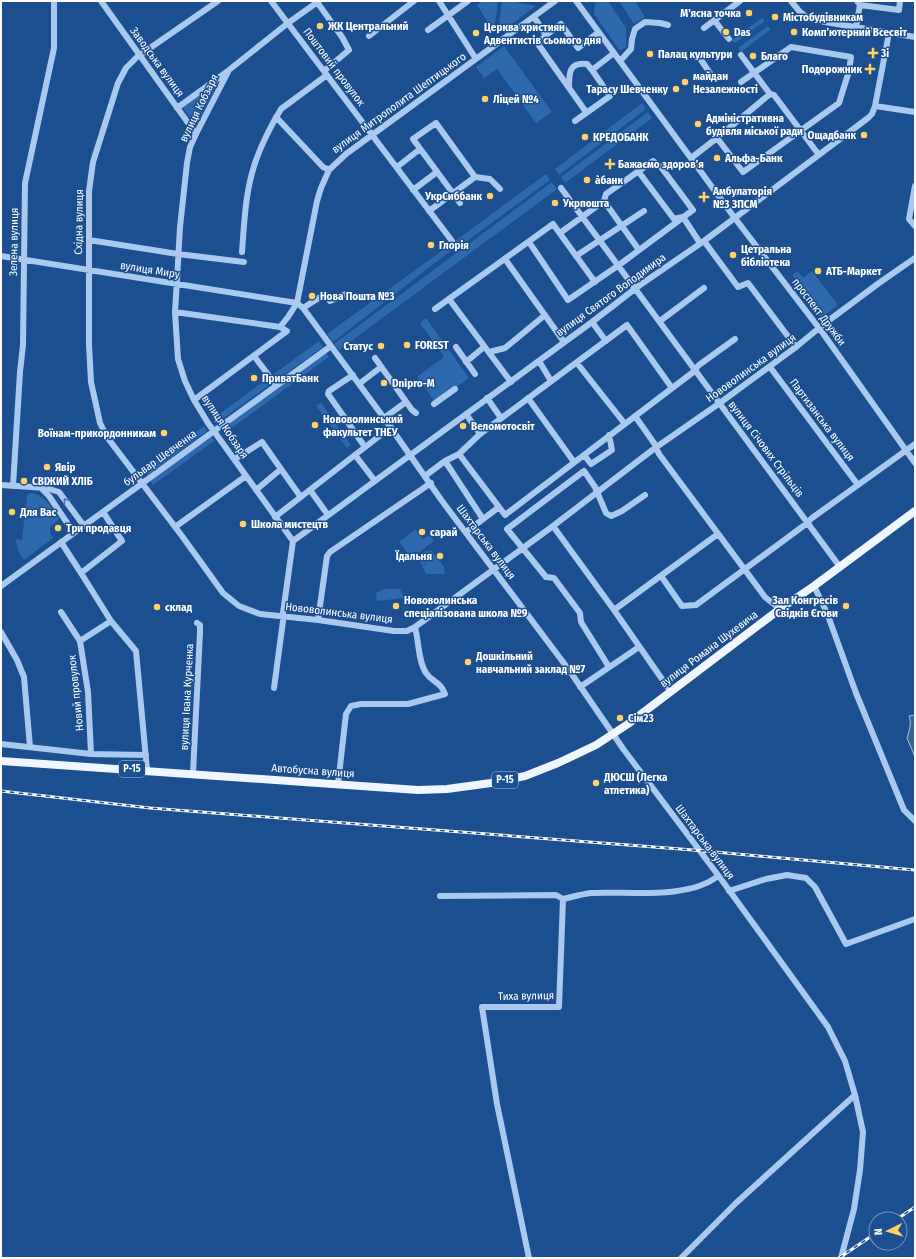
<svg xmlns="http://www.w3.org/2000/svg" width="916" height="1259" font-family="'Fira Sans Condensed',sans-serif">
<style>
.green{fill:#2e69ad}
.water{fill:#3c6290;stroke:#9cc4f0}
.lines{fill:none;stroke-linecap:round;stroke-linejoin:round}
.minor{stroke:#a9c9ee;stroke-width:6}
.major{stroke:#f0f6ff;stroke-width:8}
.rail-casing{stroke:#fff;stroke-width:3}
.rail{stroke:#1b4f8f;stroke-width:1.5;stroke-dasharray:4.5;stroke-linecap:butt}
.oneway{stroke:#4674ac}
.poi-dot{fill:#ffd166;stroke:#1b4f8f;stroke-width:1.5}
.labels{text-anchor:middle;dominant-baseline:central;stroke-width:3;stroke-linejoin:round;paint-order:stroke}
.shield{fill:#1b4f8f;stroke:#bbcadd;stroke-width:1}
.shield-label{font-size:10px;font-weight:bold;fill:#fff}
.poi-label{font-size:11px;font-weight:bold;fill:#fff;stroke:#1b4f8f;text-anchor:start}
.street-label{font-size:11px;fill:#fff;stroke:#1b4f8f}
</style>
<rect width="100%" height="100%" fill="#1b4f8f"/>
<!-- green -->
<path class="green" d="M482,1H498L494,32L477,5Z
M502,1H510L536,6L498,34Z
M595,1H608L626,28V47L620,51L594,14Z
M619,1H635L645,17L634,24Z
M762,18L765,21L735,43L732,40Z
M768,26L770,30L741,52L738,48Z
M504,46L552,112L536,123L497,69L484,78L476,67Z
M219,80L196,125L183,108Z
M642,103L646,109L559,175L555,169Z
M648,112L652,118L565,183L561,177Z
M546,174L550,180L459,247L455,241Z
M552,182L557,189L339,350L334,344Z
M450,245L453,249L333,342L327,334Z
M798,271L803,278L812,271L838,305L821,318L818,313L817,309L792,275Z
M426,318L469,378L435,402L417,377L444,357L420,323Z
M319,341L323,347L218,422L215,417Z
M325,352L329,357L225,433L221,428Z
M321,403L351,445L347,448L316,406Z
M204,426L207,431L148,475L145,470Z
M211,436L214,441L153,485L149,479Z
M30,493C45,494 51,507 59,519L50,527V533L53,538L24,560C19,554 16,547 16,539L22,540L27,496Z
M416,529L423,539L429,535L434,541L418,553L416,551L409,555L399,542Z
M427,550L428,552L431,550L444,567L445,574H426L422,566L426,564V563L422,565L417,557Z
M384,589H400L404,598L377,601L376,593Z"/>
<!-- water -->
<path class="water" d="M915,715V757L907,738C909,731 912,723 909,716Z"/>
<g class="lines">
<!-- minor -->
<path class="minor" d="M101,1L196,134
M218,1L137,57L126,68L118,83L93,162L89,191V345L91,382L100,423L107,437L182,536L223,593L239,606L260,614L318,620L394,631H407L415,627L553,526L655,448L717,405L796,347L824,324L879,283L915,258
M271,1L452,241
M439,1L476,59
M576,1L734,217L822,332L915,463
M791,1L800,12L808,18L825,22L915,37
M317,2L342,37L349,50L324,71
M860,5L899,10L900,1
M534,17L546,35L561,24L578,48L599,32
M714,20L729,39
M856,27L860,5L857,1
M704,28L740,1
M428,30L468,1
M546,35L538,44L586,112
M369,36L414,1
M741,55L770,94
M701,60L712,76
M620,61L631,49L632,39L635,29L645,22L660,23L668,25
M569,87C569,73 569,62 587,64L592,70L614,53
M875,106L915,112
M177,108L228,71
M276,117L323,167L329,170
M575,121L610,96L592,70
M717,138L743,172L839,103L849,71L851,57L791,47L741,82
M691,158L717,138L770,94L774,95L819,155
M397,167L420,149
M638,171L674,219L683,217L700,243
M915,186L909,219L915,226
M561,188L840,567
M413,190L437,172
M604,201L639,250
M460,203L413,139L436,123L475,177L490,179L500,189
M429,211L475,177
M89,240L178,254L244,262
M704,241L738,287L748,283L796,347
M529,242L568,300L619,265L693,210L661,167L653,161L606,194L604,201L560,233
M242,252C244,226 245,199 252,173C258,151 269,129 281,109L327,75
M1,256L297,303L303,308L384,418L442,501L569,670L624,750L721,879L828,1027L845,1061L855,1095L863,1132L860,1170L854,1209L841,1258
M576,256L644,211
M505,259L564,342
M449,299L511,382
M303,308L325,294L330,301L346,294
M435,309L553,224L595,282
M175,312L280,327L287,331L194,400
M660,321L704,288
M592,322L606,341
M280,327L288,317L297,303L317,201L321,188L329,170L346,154L555,1
M456,347L475,374
M489,352L505,348L545,315
M254,356L276,385
M375,358L412,410L416,413
M539,361L551,381
M466,362L484,347
M577,363L625,424
M770,367L858,485
M353,375L329,391L328,394L365,447
M359,384L381,367
M487,398L501,418
M528,398L574,462
M434,404L455,389
M466,414L480,434
M635,416L654,443L659,454L765,597L780,609
M384,418L406,402
M459,454L505,515L692,373L699,365L735,339
M355,455L375,481
M584,455L591,464L612,450L609,435
M235,459L262,442L300,496
M445,461L483,519
M425,476L445,461L459,454L480,434L627,325L672,388
M1,485L46,488L59,492L84,526
M13,486L20,372L23,345L25,183L54,48V1
M41,488L49,496L74,533
M256,490L281,469
M310,490L328,515
M103,512L122,541L81,573L111,621L136,651L147,770
M275,517L391,427
M553,526L614,610L671,692
M175,527L246,476
M466,532L499,507
M293,541L592,322L640,285L704,241L868,118L872,114L875,106L889,33
M61,542L81,573
M661,576L682,606L696,605L806,524L812,518L915,444
M1,586L331,346
M814,586L827,613L856,693L904,810L915,821
M614,610L718,534
M61,612L80,641L88,692L91,754
M318,620L327,556L330,552L431,483
M1,632L17,660L24,677L30,747
M80,641L111,621
M609,667L581,622L580,613L554,578L546,577L507,529L584,471L595,487L606,513L611,516L622,511L645,495
M580,687L639,647
M274,688L283,621V613L293,541L208,423L194,400L185,381L178,359L175,312L177,280L180,227L187,163L190,147L196,134L229,70L288,23L319,1
M1,744L91,754L146,755
M193,773L200,632V625L197,623
M338,784L346,714L351,706L361,704H408L445,694C440,681 433,683 426,673C418,661 419,642 415,627
M729,891L766,879L787,875L806,878L815,887L846,944L915,919
M440,896L556,895L563,899
M529,1258L497,1104L482,1007H559L563,899C572,897 582,894 591,893C627,891 688,900 718,876
M681,1258L736,1203L855,1095"/>
<!-- major -->
<path class="major" d="M1,761L418,790L447,789L491,783L525,776L558,763L596,745L628,724L780,609L814,586L915,511"/>
<defs>
<path id="rail" d="M1,791L150,808L693,850L915,870
M897,1219L915,1207
M839,1258L876,1233"/>
</defs>
<!-- rail casing -->
<use href="#rail" class="rail-casing"/>
<!-- rail -->
<use href="#rail" class="rail"/>
</g>
<!-- one-way arrows -->
<defs><path id="oneway-chevron" d="M-2-3.5L2.5 0L-2 3.5" fill="none" stroke-width="1.6" stroke-linecap="round" stroke-linejoin="round"/></defs>
<use class="oneway" href="#oneway-chevron" transform="translate(66 501) rotate(-126)"/>
<!-- markers -->
<g class="poi-dot">
<circle cx="749" cy="13" r="4"/>
<circle cx="775" cy="17" r="4"/>
<circle cx="320" cy="26" r="4"/>
<circle cx="726" cy="32" r="4"/>
<circle cx="794" cy="32" r="4"/>
<circle cx="476" cy="33" r="4"/>
<path d="M871 47h4v4h4v4h-4v4h-4v-4h-4v-4h4z"/>
<circle cx="650" cy="54" r="4"/>
<circle cx="753" cy="56" r="4"/>
<path d="M868 63h4v4h4v4h-4v4h-4v-4h-4v-4h4z"/>
<circle cx="685" cy="82" r="4"/>
<circle cx="676" cy="89" r="4"/>
<circle cx="485" cy="99" r="4"/>
<circle cx="698" cy="124" r="4"/>
<circle cx="864" cy="135" r="4"/>
<circle cx="585" cy="137" r="4"/>
<circle cx="717" cy="158" r="4"/>
<path d="M608 158h4v4h4v4h-4v4h-4v-4h-4v-4h4z"/>
<circle cx="587" cy="180" r="4"/>
<circle cx="490" cy="196" r="4"/>
<path d="M702 191h4v4h4v4h-4v4h-4v-4h-4v-4h4z"/>
<circle cx="555" cy="203" r="4"/>
<circle cx="431" cy="245" r="4"/>
<circle cx="733" cy="255" r="4"/>
<circle cx="818" cy="271" r="4"/>
<circle cx="312" cy="296" r="4"/>
<circle cx="407" cy="345" r="4"/>
<circle cx="381" cy="346" r="4"/>
<circle cx="254" cy="378" r="4"/>
<circle cx="384" cy="383" r="4"/>
<circle cx="315" cy="425" r="4"/>
<circle cx="463" cy="426" r="4"/>
<circle cx="164" cy="433" r="4"/>
<circle cx="47" cy="467" r="4"/>
<circle cx="24" cy="481" r="4"/>
<circle cx="12" cy="512" r="4"/>
<circle cx="243" cy="524" r="4"/>
<circle cx="58" cy="528" r="4"/>
<circle cx="422" cy="532" r="4"/>
<circle cx="440" cy="556" r="4"/>
<circle cx="396" cy="606" r="4"/>
<circle cx="846" cy="606" r="4"/>
<circle cx="157" cy="607" r="4"/>
<circle cx="468" cy="662" r="4"/>
<circle cx="620" cy="718" r="4"/>
<circle cx="596" cy="783" r="4"/>
</g>
<g class="labels">
<!-- shield labels -->
<g class="shield">
<rect x="119" y="761" width="26" height="16" rx="3"/>
<rect x="492" y="772" width="26" height="16" rx="3"/>
</g>
<g class="shield-label">
<text x="132" y="769">Р-15</text>
<text x="505" y="780">Р-15</text>
</g>
<!-- poi labels -->
<g class="poi-label">
<text x="741" y="13" text-anchor="end">М'ясна точка</text>
<text x="783" y="17">Містобудівникам</text>
<text x="328" y="26">ЖК Центральний</text>
<text x="484" y="27">Церква християн<tspan x="484" dy="13">Адвентистів сьомого дня</tspan></text>
<text x="734" y="32">Das</text>
<text x="802" y="32">Компʼютерний Всесвіт</text>
<text x="881" y="53">3і</text>
<text x="658" y="54">Палац культури</text>
<text x="761" y="56">Благо</text>
<text x="862" y="69" text-anchor="end">Подорожник</text>
<text x="693" y="76">майдан<tspan x="693" dy="13">Незалежності</tspan></text>
<text x="668" y="89" text-anchor="end">Тарасу Шевченку</text>
<text x="493" y="99">Ліцей №4</text>
<text x="706" y="118">Адміністративна<tspan x="706" dy="13">будівля міської ради</tspan></text>
<text x="856" y="135" text-anchor="end">Ощадбанк</text>
<text x="593" y="137">КРЕДОБАНК</text>
<text x="725" y="158">Альфа-Банк</text>
<text x="618" y="164">Бажаємо здоровʼя</text>
<text x="595" y="180">а̀банк</text>
<text x="713" y="191">Амбулаторія<tspan x="713" dy="13">№3 ЗПСМ</tspan></text>
<text x="482" y="196" text-anchor="end">УкрСиббанк</text>
<text x="563" y="203">Укрпошта</text>
<text x="439" y="245">Глорія</text>
<text x="741" y="249">Цетральна<tspan x="741" dy="13">бібліотека</tspan></text>
<text x="826" y="271">АТБ-Маркет</text>
<text x="320" y="296">Нова Пошта №3</text>
<text x="415" y="345">FOREST</text>
<text x="373" y="346" text-anchor="end">Статус</text>
<text x="262" y="378">ПриватБанк</text>
<text x="392" y="383">Dnipro-M</text>
<text x="323" y="419">Нововолинський<tspan x="323" dy="13">факультет ТНЕУ</tspan></text>
<text x="471" y="426">Веломотосвіт</text>
<text x="156" y="433" text-anchor="end">Воїнам-прикордонникам</text>
<text x="55" y="467">Явір</text>
<text x="32" y="481">СВІЖИЙ ХЛІБ</text>
<text x="20" y="512">Для Вас</text>
<text x="251" y="524">Школа мистецтв</text>
<text x="66" y="528">Три продавця</text>
<text x="430" y="532">сарай</text>
<text x="432" y="556" text-anchor="end">Їдальня</text>
<text x="404" y="600">Нововолинська<tspan x="404" dy="13">спеціалізована школа №9</tspan></text>
<text x="838" y="600" text-anchor="end">Зал Конгресів<tspan x="838" dy="13">Свідків Єгови</tspan></text>
<text x="165" y="607">склад</text>
<text x="476" y="656">Дошкільний<tspan x="476" dy="13">навчальний заклад №7</tspan></text>
<text x="628" y="718">Сім23</text>
<text x="604" y="777">ДЮСШ (Легка<tspan x="604" dy="13">атлетика)</tspan></text>
</g>
<!-- street labels -->
<g class="street-label">
<text transform="translate(157 62) rotate(54)">Заводська вулиця</text>
<text transform="translate(334 67) rotate(53)">Поштовий провулок</text>
<text transform="translate(399 103) rotate(-36)">вулиця Митрополита Шептицького</text>
<text transform="translate(199 108) rotate(-64)">вулиця Кобзаря</text>
<text transform="translate(79 222) rotate(-89)">Східна вулиця</text>
<text transform="translate(14 242) rotate(-89)">Зелена вулиця</text>
<text transform="translate(150 270) rotate(9)">вулиця Миру</text>
<text transform="translate(611 295) rotate(-36)">вулиця Святого Володимира</text>
<text transform="translate(819 312) rotate(53)">проспект Дружби</text>
<text transform="translate(751 368) rotate(-36)">Нововолинська вулиця</text>
<text transform="translate(822 420) rotate(53)">Партизанська вулиця</text>
<text transform="translate(225 427) rotate(56)">вулиця Кобзаря</text>
<text transform="translate(766 449) rotate(53)">вулиця Січових Стрільців</text>
<text transform="translate(160 458) rotate(-36)">бульвар Шевченка</text>
<text transform="translate(486 542) rotate(53)">Шахтарська вулиця</text>
<text transform="translate(339 613) rotate(7)">Нововолинська вулиця</text>
<text transform="translate(709 649) rotate(-37)">вулиця Романа Шухевича</text>
<text transform="translate(76 693) rotate(-96)">Новий провулок</text>
<text transform="translate(187 697) rotate(-87)">вулиця Івана Курченка</text>
<text transform="translate(313 771) rotate(4)">Автобусна вулиця</text>
<text transform="translate(705 842) rotate(53)">Шахтарська вулиця</text>
<text transform="translate(526 996) rotate(-1)">Тиха вулиця</text>
</g>
</g>
<!-- border -->
<rect width="916" height="1259" fill="none" stroke="#ffffff" stroke-width="4"/>
<!-- north arrow -->
<g transform="translate(888 1231) rotate(265)"><circle r="19" fill="#1b4f8f" stroke="#7695bc"/>
<path d="M0-3L7 15L0 10L-7 15Z" fill="#ffd166"/>
<text y="-6" font-size="11" font-weight="bold" text-anchor="middle" fill="#ffffff">N</text>
</g>
</svg>
